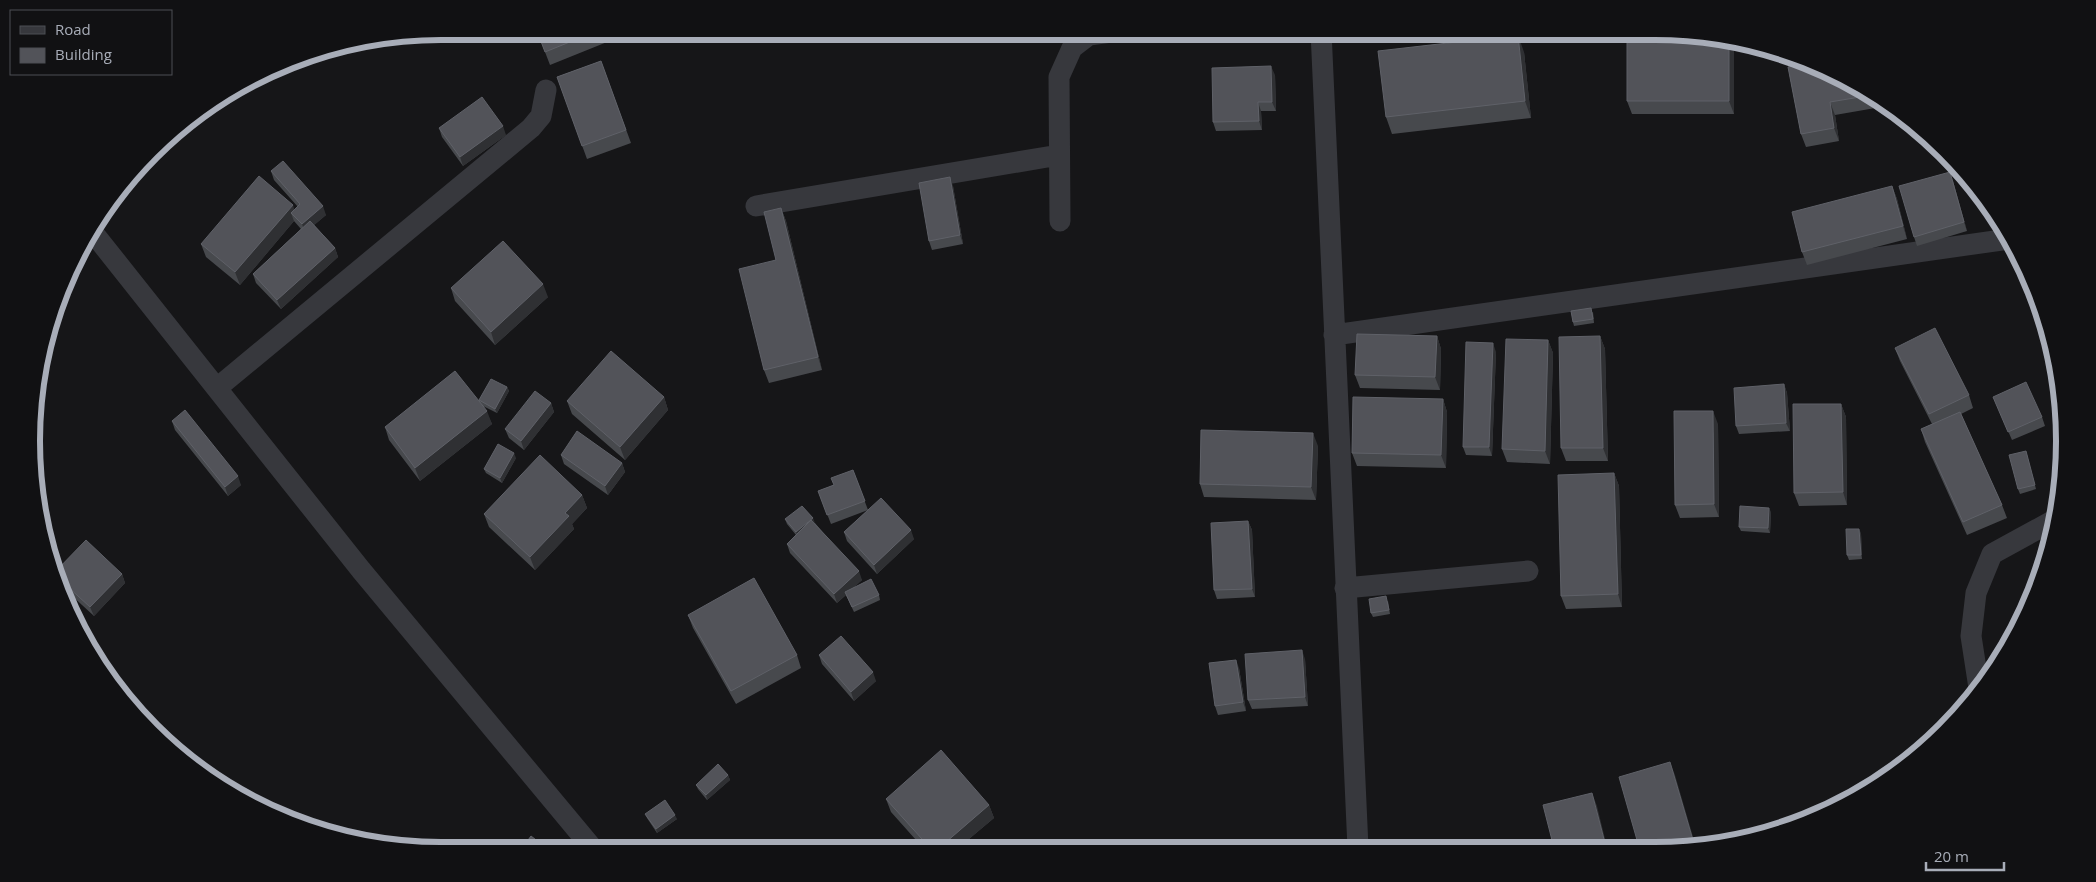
<svg xmlns="http://www.w3.org/2000/svg" width="2096" height="882" font-family="'Open Sans',sans-serif">
<style>
.lines{fill:none;stroke-linecap:round;stroke-linejoin:round}
.street{stroke:#37383d;stroke-width:21}
.wall{fill:#47494d}
.shaded-wall{fill:#2f3033}
.building{fill:#525359;stroke:#5f6168}
.rim{fill:none;stroke:#a8adb8;stroke-width:6}
</style>
<rect width="100%" height="100%" fill="#161618"/>
<g class="lines">
<!-- street -->
<path class="street" d="M1321,31L1358,848
M756,206L1059,155
M1060,221L1059,77L1072,48L1089,35L1119,31
M91,230L361,570L594,850
M1334,335L2009,239
M217,388L531,128L541,116L546,90
M1345,588L1528,571
M1979,688L1971,636L1976,593L1992,554L2056,519"/>
</g>
<!-- wall -->
<path class="wall" d="M537,31H614L617,38L550,65Z
M1734,44V114H1632L1627,101Z
M1524,52L1531,118L1392,134L1386,117Z
M601,61L631,143L587,159L557,77Z
M1788,67L1860,86L1887,106L1835,115L1839,141L1806,147L1801,134Z
M1275,75L1276,111H1261L1262,130L1216,131L1213,122Z
M439,128L506,135L463,166L442,137Z
M1925,133L1936,144L1929,145Z
M271,171L326,215L314,225L335,248L338,257L281,309L256,283L253,274L301,229L294,221L240,285L206,257L201,244L294,210L298,207L274,180Z
M1953,181L1967,231L1917,246L1914,237Z
M953,186L963,244L932,250L929,241Z
M1892,186L1897,199L1907,239L1807,265L1802,252Z
M781,208L786,221L822,370L769,383L764,370Z
M451,288L548,297L495,345L455,301Z
M1593,312L1594,323L1574,326L1573,322Z
M1437,336L1441,349L1440,390L1360,388L1355,375Z
M1600,336L1605,349L1608,461H1566L1561,448Z
M1548,340L1553,353L1550,464L1507,462L1502,449Z
M1895,348L1969,395L1973,408L1961,414L2002,505L2007,518L1967,535L1925,442L1921,429L1932,424L1900,361Z
M1496,352L1492,456L1466,455L1463,447Z
M1784,384L1787,393L1790,431L1739,434L1736,426Z
M507,387L509,391L497,413L483,406L492,424L420,481L389,440L385,427L480,403L479,400Z
M664,397L668,410L625,460L572,414L567,401Z
M1993,397L2042,417L2045,426L2012,440Z
M1443,399L1447,412L1446,468L1357,466L1352,453Z
M551,403L554,412L524,450L509,438L505,429Z
M1841,404L1846,417L1847,505L1799,506L1794,493Z
M172,421L241,485L228,496L175,430Z
M1718,424L1719,517L1680,518L1675,505Z
M1318,446L1316,500L1204,497L1200,484Z
M2026,451L2036,489L2020,494L2018,489Z
M561,455L622,463L625,472L608,495L564,464Z
M516,458L502,483L486,473L484,469Z
M853,470L868,510L914,539L877,574L847,541L844,532L868,510L831,524L818,491L834,485Z
M1614,473L1619,486L1622,607L1566,609L1561,596Z
M582,495L587,508L572,524L574,529L535,570L489,527L484,514Z
M1771,512L1770,533L1741,531L1739,527Z
M785,519L815,523L862,580L854,587L879,595L880,600L854,612L846,595L837,603L790,553L787,544L796,535L787,524Z
M1248,521L1252,530L1255,597L1217,599L1214,590Z
M1861,533L1862,559L1849,560L1847,555Z
M55,572L122,574L125,583L94,616L58,583Z
M1388,601L1390,614L1373,617L1371,613Z
M688,615L797,655L801,668L736,704L693,628Z
M819,655L876,681L854,701L822,664Z
M1305,659L1308,706L1252,709L1248,700Z
M1239,668L1246,711L1218,715L1215,706Z
M728,775L730,780L707,800L698,789L696,785Z
M886,799L989,805L994,818L957,849H924L891,812Z
M645,814L677,819L657,833L647,818Z"/>
<!-- shaded-wall -->
<path class="shaded-wall" d="M1518,35L1524,52L1531,118L1525,101Z
M1729,44H1734V114L1729,101Z
M1271,66L1275,75L1276,111L1272,102Z
M1258,102L1261,111L1262,130L1259,121Z
M1830,102L1835,115L1839,141L1834,128Z
M503,126L506,135L463,166L460,157Z
M1950,172L1953,181L1967,231L1964,222Z
M950,177L953,186L963,244L960,235Z
M1892,186L1897,199L1907,239L1903,226Z
M293,205L297,218L291,213L294,221L240,285L235,272Z
M323,206L326,215L305,233L302,224Z
M781,208L786,221L822,370L818,357Z
M335,248L338,257L281,309L277,300Z
M543,284L548,297L495,345L491,332Z
M1437,336L1441,349L1440,390L1435,377Z
M1600,336L1605,349L1608,461L1603,448Z
M1548,340L1553,353L1550,464L1545,451Z
M1493,343L1496,352L1492,456L1489,447Z
M1784,384L1787,393L1790,431L1786,423Z
M507,387L509,391L497,413L495,409Z
M664,397L668,410L625,460L620,447Z
M1443,399L1447,412L1446,468L1441,455Z
M551,403L554,412L524,450L521,441Z
M1841,404L1846,417L1847,505L1843,492Z
M487,411L492,424L420,481L415,468Z
M1713,411L1718,424L1719,517L1714,504Z
M1313,433L1318,446L1316,500L1311,487Z
M514,453L516,458L502,483L500,478Z
M622,463L625,472L608,495L605,486Z
M1614,473L1619,486L1622,607L1618,594Z
M238,476L241,485L228,496L225,487Z
M582,495L587,508L572,524L574,529L535,570L530,557L565,513Z
M1769,508L1771,512L1770,533L1768,528Z
M813,518L815,523L798,537L796,532Z
M1248,521L1252,530L1255,597L1252,589Z
M1859,529L1861,533L1862,559L1861,555Z
M911,530L914,539L877,574L874,565Z
M859,571L862,580L837,603L834,594Z
M122,574L125,583L94,616L90,607Z
M1302,650L1305,659L1308,706L1305,697Z
M1236,660L1239,668L1246,711L1243,702Z
M873,672L876,681L854,701L851,692Z
M1670,762L1675,775L1696,847H1695Z
M728,775L730,780L707,800L706,795Z
M1592,793L1597,806L1607,847H1606Z
M989,805L994,818L957,849H938Z
M675,815L677,819L657,833L656,829Z"/>
<!-- building -->
<path class="building" d="M537,31H597L545,52Z
M1627,31H1655L1729,44V101H1627Z
M1518,35L1525,101L1386,117L1378,51Z
M601,61L626,130L582,146L557,77Z
M1809,63L1860,86L1872,95L1830,102L1834,128L1801,134L1788,67Z
M1271,66L1272,102H1258L1259,121L1213,122L1212,68Z
M482,97L503,126L460,157L439,128Z
M283,161L323,206L302,224L291,213L300,204L271,171Z
M1950,172L1964,222L1914,237L1899,186Z
M259,176L293,205L235,272L201,244Z
M950,177L960,235L929,241L919,183Z
M1892,186L1903,226L1802,252L1792,212Z
M781,208L818,357L764,370L739,269L776,260L764,212Z
M310,221L335,248L277,300L253,274Z
M503,241L543,284L491,332L451,288Z
M1591,308L1593,319L1573,322L1571,311Z
M1935,328L1969,395L1929,414L1895,348Z
M1357,334L1437,336L1435,377L1355,375Z
M1600,336L1603,448H1561L1559,337Z
M1506,339L1548,340L1545,451L1502,449Z
M1466,342L1493,343L1489,447H1463Z
M611,351L664,397L620,447L567,401Z
M455,371L487,411L415,468L385,427Z
M491,379L507,387L495,409L479,400Z
M2026,382L2042,417L2008,432L1993,397Z
M1784,384L1786,423L1736,426L1734,388Z
M535,391L551,403L521,441L505,429Z
M1353,397L1443,399L1441,455L1352,453Z
M1793,404H1841L1843,492L1794,493Z
M185,410L238,476L225,487L172,421Z
M1674,411H1713L1714,504L1675,505Z
M1960,412L2002,505L1963,522L1921,429Z
M1201,430L1313,433L1311,487L1200,484Z
M577,431L622,463L605,486L561,455Z
M498,444L514,453L500,478L484,469Z
M2026,451L2035,485L2018,489L2009,455Z
M540,455L582,495L565,513L569,516L530,557L484,514Z
M853,470L865,501L827,515L818,491L834,485L831,478Z
M1614,473L1618,594L1561,596L1558,475Z
M881,498L911,530L874,565L844,532Z
M802,506L813,518L796,532L785,519Z
M1740,506L1769,508L1768,528L1739,527Z
M811,520L859,571L834,594L787,544Z
M1248,521L1252,589L1214,590L1211,523Z
M1846,529H1859L1861,555H1847Z
M86,540L122,574L90,607L55,575V572Z
M754,578L797,655L731,691L688,615Z
M871,579L879,595L852,607L845,592Z
M1386,596L1389,610L1371,613L1369,599Z
M841,636L873,672L851,692L819,655Z
M1302,650L1305,697L1248,700L1245,654Z
M1236,660L1243,702L1215,706L1209,663Z
M941,750L989,805L938,849H931L886,799Z
M1670,762L1695,847H1639L1619,777Z
M718,764L728,775L706,795L696,785Z
M1592,793L1606,847L1554,848L1543,805Z
M665,800L675,815L656,829L645,814Z
M531,836L549,850L520,851Z"/>
<!-- crop -->
<path d="M0 0H2096V882H0ZM441 40H1655A401 401 0 0 1 2056 441V441A401 401 0 0 1 1655 842H441A401 401 0 0 1 40 441V441A401 401 0 0 1 441 40Z" fill="#111113" fill-rule="evenodd"/>
<path class="rim" d="M441 40H1655A401 401 0 0 1 2056 441V441A401 401 0 0 1 1655 842H441A401 401 0 0 1 40 441V441A401 401 0 0 1 441 40Z"/>
<!-- legend -->
<rect x="10" y="10" width="162" height="65" fill="#111113" stroke="#4d4f55"/>
<rect x="20" y="26" width="25" height="8" fill="#37383d" stroke="#4d4f55"/>
<text x="55" y="35" font-size="15" fill="#a8adb8">Road</text>
<rect x="20" y="48" width="25" height="15" fill="#525359" stroke="#4d4f55"/>
<text x="55" y="60" font-size="15" fill="#a8adb8">Building</text>
<!-- scale -->
<path d="M1926 862v8h78v-8" fill="none" stroke="#a8adb8" stroke-width="2.5"/>
<text x="1934" y="862" font-size="15" fill="#a8adb8" stroke="#111113" stroke-width="4" paint-order="stroke">20 m</text>
</svg>
